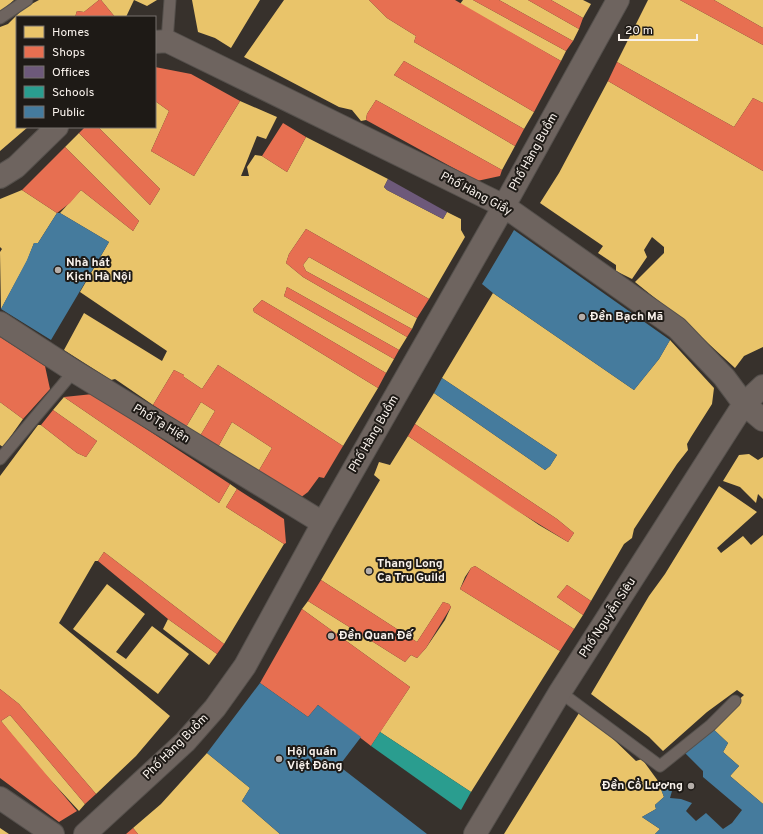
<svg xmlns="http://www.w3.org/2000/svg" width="763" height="834" font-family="Overpass,sans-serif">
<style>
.homes{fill:#e9c46a}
.shops{fill:#e76f51}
.offices{fill:#6d597a}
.schools{fill:#2a9d8f}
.public{fill:#457b9d}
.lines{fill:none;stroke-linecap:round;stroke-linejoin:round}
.lane-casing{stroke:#55504c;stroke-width:13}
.street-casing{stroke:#55504c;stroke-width:24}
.lane{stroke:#6e645f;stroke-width:11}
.street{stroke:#6e645f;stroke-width:22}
.poi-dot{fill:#b5aea9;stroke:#1e1a16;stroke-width:1.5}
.labels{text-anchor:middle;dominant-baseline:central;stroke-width:4;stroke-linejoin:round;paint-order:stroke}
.street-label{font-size:12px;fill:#f9f2ec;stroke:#1e1a16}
.poi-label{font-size:12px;font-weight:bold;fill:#f9f2ec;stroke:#1e1a16;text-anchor:start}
</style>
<rect width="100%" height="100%" fill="#37312c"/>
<!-- homes -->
<path class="homes" d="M0,0H14L0,12Z
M39,0H99L84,12L77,11L75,17H17V127H28L0,151V27L8,24L24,8Z
M101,0H157L147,6L134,0L126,17H115Z
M192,0H260L231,48L215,38L198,32Z
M284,0H369L387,18L416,36L414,42L534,112L524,129L404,61L394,75L515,146L502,170L376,100L367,114L366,120L361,121L352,110L339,107L244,57Z
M463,0H473L566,51L561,61L460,4Z
M499,0H528L579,29L573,41Z
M551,0H583L591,4L583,18Z
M648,0H680L763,45V103L753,98L734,127L617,62Z
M714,0H763V28Z
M608,81L763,171V347L744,356L735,368L686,323L635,282L664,253V247L652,237L644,250L647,257L632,279L616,271V265L598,253L603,246L540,203L559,173Z
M155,101L169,111L151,151L194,176L240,101L277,117L266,139L257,136L241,176H249L247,167L255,155L262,156L287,172L306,137L388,179L384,187L387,190L443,219L447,212L461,219V230L465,237L429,299L306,229L289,254L286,263L303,277L407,337L399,350L287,287L284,296L394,359L386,373L262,300L253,309L254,312L378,388L343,446L218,365L202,389L184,377V375L174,370L153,405L115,379L111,380L64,350L84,313L162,361L167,351L80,292L109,242L60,213L81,190L133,231L139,221L65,147L79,133L150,205L160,189L98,127H155Z
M22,190L57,213L38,243H34L27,261L1,309L0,252L2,249L0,247V199Z
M309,257L417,318L412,329L306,271L303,265Z
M493,293L634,390L659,359L670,340L714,388L712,404L691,437L687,444L688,450L677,464L634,529L632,538L624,544L591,601L567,585L557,597L583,615L574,629L475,566L471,568L465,577L460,589L560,651L471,792L380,732L410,687L302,609L308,601L405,662L411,655L417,658L426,648L445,620L451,607L449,604L443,602L417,642L321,580L380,480L374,475L379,462L390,465L408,436L539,525L568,542L574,533L557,519L415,424L434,393L545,470L550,466L557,455L442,378Z
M64,397L219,503L230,484L237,489L226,507L284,544L224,644L104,552L98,561H95L59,623L170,716L136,756L96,794L19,704L0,689V476L38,425H41L77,453L86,457L97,441L53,410Z
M0,402L23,419L3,447L0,445Z
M201,402L215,411L200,436L186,427Z
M232,422L272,448L258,472L218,447Z
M749,454L758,460L763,457V499L758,494L756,503L740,487L723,481L739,455Z
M719,486L757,512L717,548L721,553L743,536L751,545L763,535V804L730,776L739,766L723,752L728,743L710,726L744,695L737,690L707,712L663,751L649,737L591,694L649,596L665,574Z
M107,584L145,614L116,652L126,659L152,626L189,654L158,694L73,629Z
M168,619L217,654L209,665L163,629Z
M579,713L610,736L636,761L642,759L658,781L664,797L655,805L656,809L642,817L660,829L655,834H504Z
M10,715L85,804L79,811L33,761L1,721Z
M207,753L250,788L242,801L280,834H138L133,828L161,804Z
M0,828L9,834H0Z"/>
<!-- shops -->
<path class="shops" d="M99,0H101L115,17H75L77,11L84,12Z
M369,0H455L561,61L534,112L414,42L416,36L387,18Z
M473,0H499L573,41L566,51Z
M528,0H551L583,18L579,29Z
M680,0H714L763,28V45Z
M404,61L524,129L515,146L394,75Z
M617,62L734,127L753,98L763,103V171L608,81Z
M155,67L191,74L240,101L194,176L151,151L169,111L155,101Z
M376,100L502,170L500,176L477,181L366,120L367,114Z
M283,123L306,137L287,172L262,156Z
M85,127H98L160,189L150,205L79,133Z
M65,147L139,221L133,231L81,190L70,203L57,213L22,190Z
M306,229L429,299L417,318L309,257L303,265L306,271L412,329L407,337L303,277L286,263L289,254Z
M287,287L399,350L394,359L284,296Z
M262,300L386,373L378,388L254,312L253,309Z
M0,337L45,366L50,389L23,419L0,402Z
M218,365L343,446L324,478L319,477L308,492L300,498L258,472L272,448L232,422L218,447L200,436L215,411L201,402L186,427L153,405L174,370L184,375V377L202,389Z
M93,394L230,484L219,503L64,397Z
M53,410L97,441L86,457L77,453L41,425Z
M415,424L557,519L574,533L568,542L516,510L408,436Z
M237,489L284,519L286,543L284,544L226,507Z
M104,552L224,644L217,654L168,619L98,561Z
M475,566L574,629L560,651L460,589L471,568Z
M321,580L417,642L443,602L449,604L451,607L426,648L417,658L411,655L405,662L308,601Z
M567,585L591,601L583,615L557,597Z
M302,609L410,687L371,746L318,705L308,717L260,683Z
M0,689L19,704L96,794L85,804L10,715L1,721L77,811L59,822L0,778Z
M133,828L138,834H126Z"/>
<!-- offices -->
<path class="offices" d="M388,179L447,212L443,219L387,190L384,187Z"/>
<!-- schools -->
<path class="schools" d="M380,732L471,792L461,810L371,746Z"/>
<!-- public -->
<path class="public" d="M57,213H60L109,242L51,340L1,309L27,260L34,243H38Z
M514,230L670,340L659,359L634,390L493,293L482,284Z
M442,378L557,455L550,466L545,470L434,393Z
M260,683L308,717L318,705L361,737L339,766L427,834H280L242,801L250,788L207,753Z
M710,726L728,743L723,752L739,766L730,776L763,804V834H655L660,829L642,817L656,809L655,805L664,797L658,781L665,782L672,791L670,798L681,799L692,803L686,811L696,821L706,813L723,829L732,823L742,810L703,777V771L682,750Z"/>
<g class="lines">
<defs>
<path id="lane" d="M0,18L27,0
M167,41L170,0
M0,459L74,371
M560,692L660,766L711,725L735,701"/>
<path id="street" d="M155,42L167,41L504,206L677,328L724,377L744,404L763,420
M0,177L16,167L57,127
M0,323L74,371L323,523
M0,798L53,834
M85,834L185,742L215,708L245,666L323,523L504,206L618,0
M475,834L560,692L726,432L744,404L763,386"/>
</defs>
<!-- lane casing -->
<use href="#lane" class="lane-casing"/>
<!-- street casing -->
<use href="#street" class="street-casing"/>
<!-- lane -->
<use href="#lane" class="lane"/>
<!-- street -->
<use href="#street" class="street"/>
</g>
<!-- markers -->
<g class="poi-dot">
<circle cx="58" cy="270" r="4"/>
<circle cx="582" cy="317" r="4"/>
<circle cx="369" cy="571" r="4"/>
<circle cx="331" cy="636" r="4"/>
<circle cx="279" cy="759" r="4"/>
<circle cx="691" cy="786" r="4"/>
</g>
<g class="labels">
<!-- street labels -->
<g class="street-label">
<text transform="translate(534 152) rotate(-61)">Phố Hàng Buồm</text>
<text transform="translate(476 194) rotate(28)">Phố Hàng Giầy</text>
<text transform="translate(161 424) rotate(31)">Phố Tạ Hiện</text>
<text transform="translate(374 434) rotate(-60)">Phố Hàng Buồm</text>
<text transform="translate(608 618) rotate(-57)">Phố Nguyễn Siêu</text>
<text transform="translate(176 747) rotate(-45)">Phố Hàng Buồm</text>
</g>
<!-- poi labels -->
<g class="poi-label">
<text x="66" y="263">Nhà hát<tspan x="66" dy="14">Kịch Hà Nội</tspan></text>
<text x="590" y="317">Đền Bạch Mã</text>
<text x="377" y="564">Thang Long<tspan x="377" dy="14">Ca Tru Guild</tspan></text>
<text x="339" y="636">Đền Quan Đế</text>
<text x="287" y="752">Hội quán<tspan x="287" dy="14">Việt Đông</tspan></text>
<text x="683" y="786" text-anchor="end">Đền Cổ Lương</text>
</g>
</g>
<!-- legend -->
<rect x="16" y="16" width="140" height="112" fill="#1e1a16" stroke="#76706c"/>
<rect x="24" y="26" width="20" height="12" fill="#e9c46a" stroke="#76706c"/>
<text x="52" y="36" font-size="12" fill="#f9f2ec">Homes</text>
<rect x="24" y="46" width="20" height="12" fill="#e76f51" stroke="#76706c"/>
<text x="52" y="56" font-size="12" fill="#f9f2ec">Shops</text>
<rect x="24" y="66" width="20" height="12" fill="#6d597a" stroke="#76706c"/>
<text x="52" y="76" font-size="12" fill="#f9f2ec">Offices</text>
<rect x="24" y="86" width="20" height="12" fill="#2a9d8f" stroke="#76706c"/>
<text x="52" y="96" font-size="12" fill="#f9f2ec">Schools</text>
<rect x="24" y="106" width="20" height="12" fill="#457b9d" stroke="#76706c"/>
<text x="52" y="116" font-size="12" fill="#f9f2ec">Public</text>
<!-- scale -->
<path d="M619 34v6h78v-6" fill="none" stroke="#f9f2ec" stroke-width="2"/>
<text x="625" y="34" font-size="12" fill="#f9f2ec" stroke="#1e1a16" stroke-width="3" paint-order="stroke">20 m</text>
</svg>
